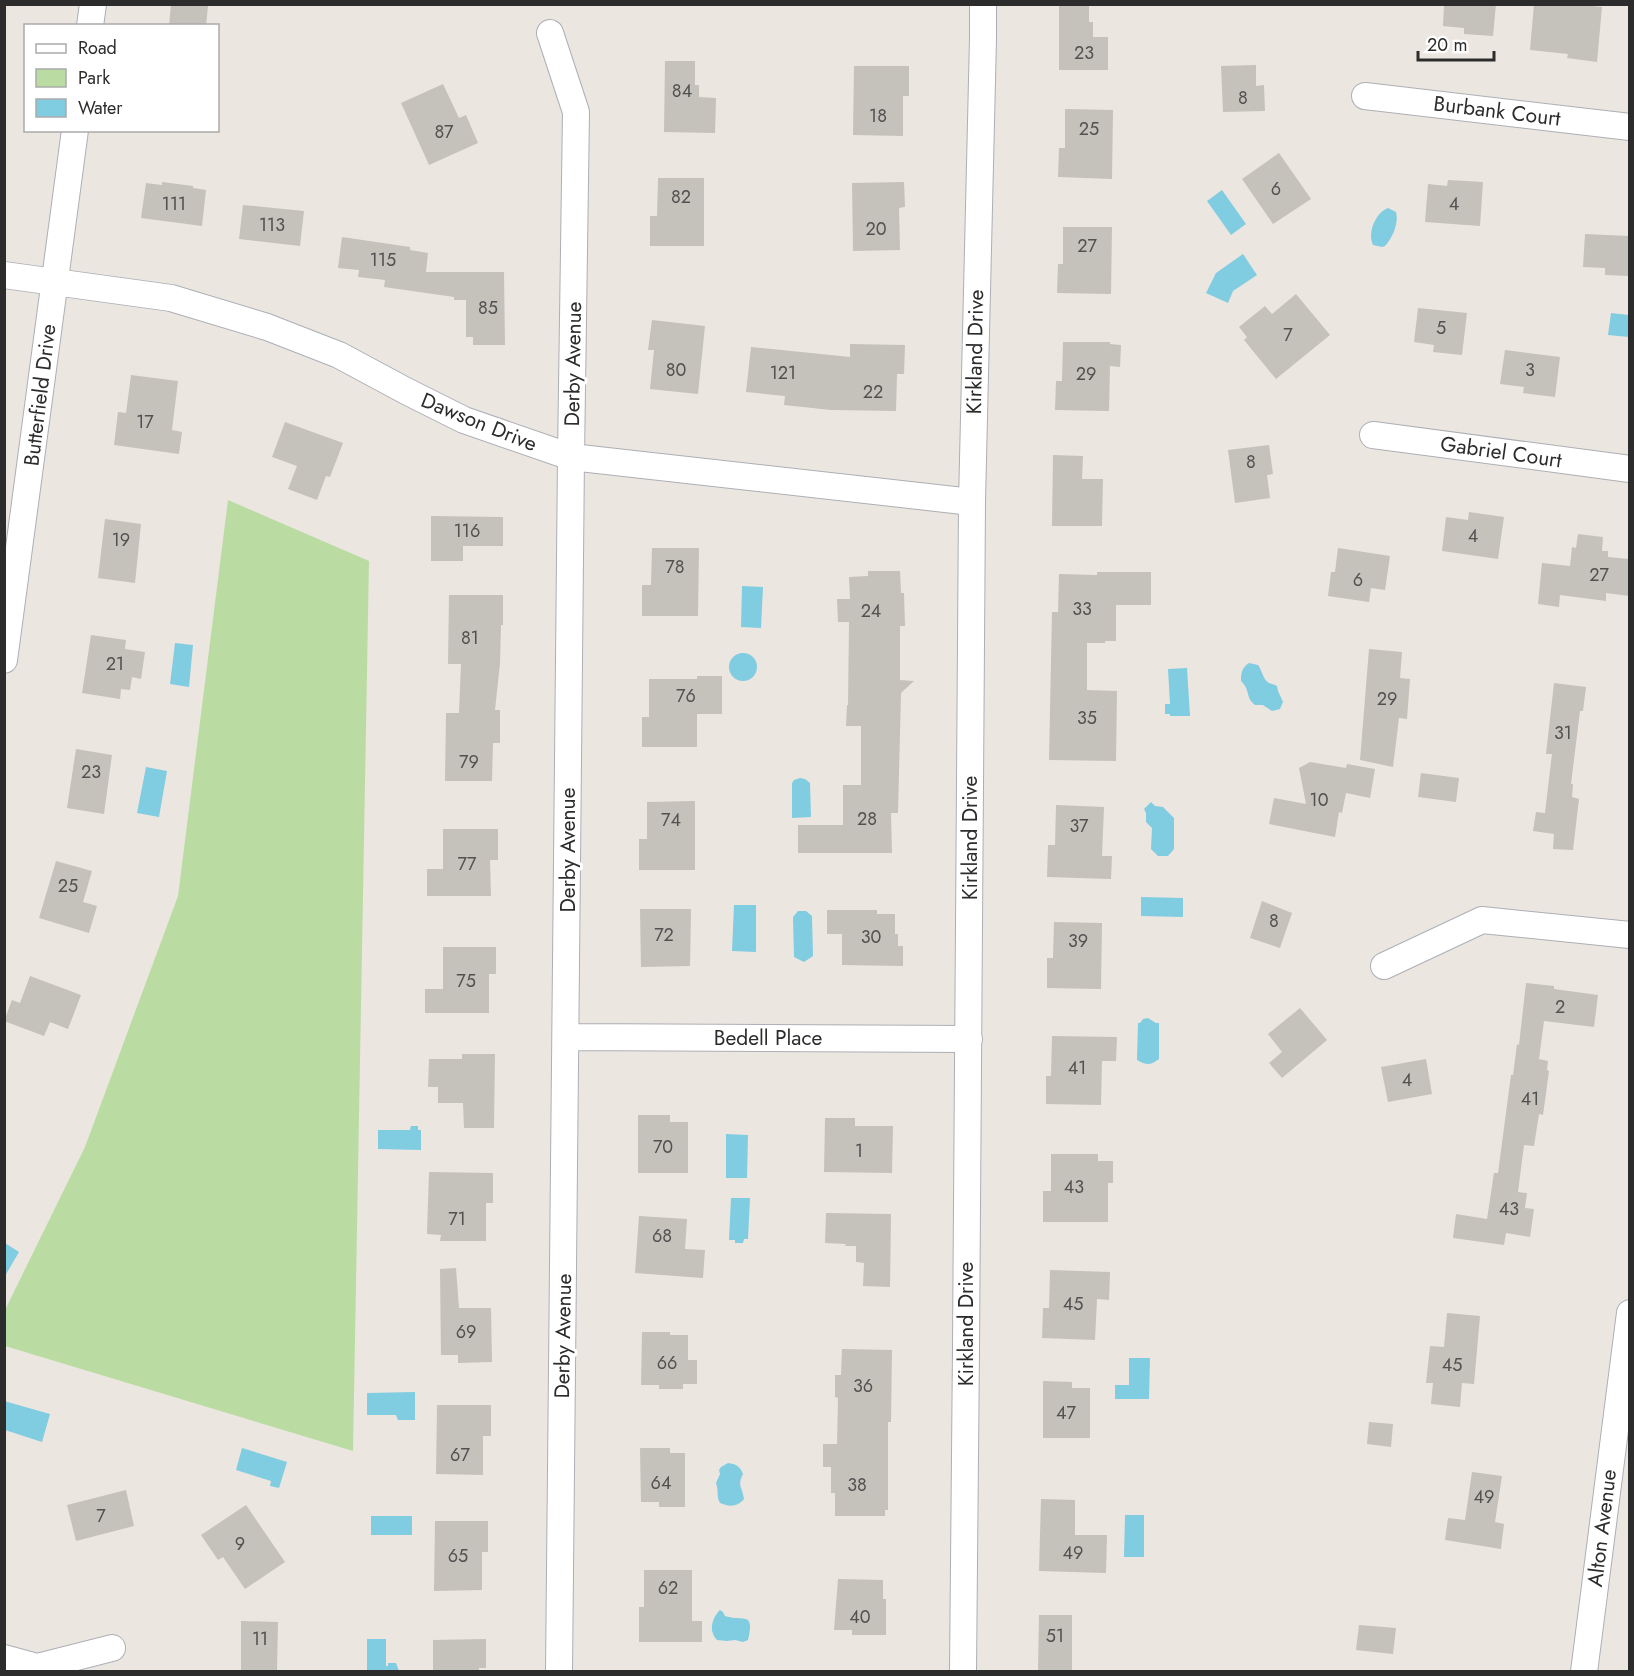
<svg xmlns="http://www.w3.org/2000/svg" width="1634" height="1676" font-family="Jost,sans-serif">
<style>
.green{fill:#badca3}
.water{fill:#80cce1}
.building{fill:#c5c1bb}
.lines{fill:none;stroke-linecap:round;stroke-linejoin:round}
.street-casing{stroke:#acafb6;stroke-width:28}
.street{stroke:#fff;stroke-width:26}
.labels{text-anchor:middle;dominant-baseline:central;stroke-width:6;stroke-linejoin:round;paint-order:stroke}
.number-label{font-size:18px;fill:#525150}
.street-label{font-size:21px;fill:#2c2c2c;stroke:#fff}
</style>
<rect width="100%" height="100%" fill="#ece6e0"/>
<!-- green -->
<path class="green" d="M228,500L369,561L353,1451L5,1346V1310L85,1147L178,896Z"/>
<!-- water -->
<path class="water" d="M1222,190L1246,224L1231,235L1207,201Z
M1388,208L1396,212C1399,222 1393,238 1385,246L1382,247L1373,245C1367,233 1376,212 1388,208Z
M1243,254L1257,275L1233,291L1228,303L1206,293L1216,273Z
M1611,313L1629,315V337L1608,335Z
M742,586L763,587L761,628L741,627Z
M175,643L193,645L189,687L170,684Z
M729 667a14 14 0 1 1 28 0a14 14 0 1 1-28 0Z
M1249,663L1258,665C1262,670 1263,680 1269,683C1272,684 1275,685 1277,686L1278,691L1283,702L1280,709L1272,711L1263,705H1255C1245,697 1251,691 1241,681C1241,672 1242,668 1249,663Z
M1187,668L1190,716H1170V714H1165V704H1170L1168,669Z
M146,767L167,771L159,817L137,813Z
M800,778L805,779L810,783L811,817L792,818V783L794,780Z
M1151,802L1155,806L1163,807L1174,818V849L1168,856H1158L1151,849L1152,828L1146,822V813L1144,809Z
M1141,897L1183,898V917L1141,916Z
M734,905H756V952L732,951Z
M798,911H806L812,916L813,956L804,962L794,957L793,917Z
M1148,1018L1156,1023H1159V1059C1150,1066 1146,1065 1137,1060L1138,1023H1140L1143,1019Z
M411,1126H418V1130H421V1150L378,1149V1130H410Z
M726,1134L748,1135L747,1178H726Z
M731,1198H750L748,1239H744L743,1243H735V1240H729Z
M5,1243L19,1252L5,1276Z
M1129,1358H1150L1149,1399H1115V1385H1129Z
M415,1392V1420H398L396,1415H367V1393Z
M4,1401L50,1414L42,1442L5,1430Z
M242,1448L287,1462L279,1488L270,1486L271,1481L236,1470Z
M728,1463C736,1464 740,1466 743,1474C737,1486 742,1486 744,1499C737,1507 730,1507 720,1503C716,1496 719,1491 716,1483L720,1474L719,1470L721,1467Z
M1125,1515H1144V1557H1124Z
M371,1516H412V1535H371Z
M720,1610L723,1612L725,1616C743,1622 755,1610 748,1640L743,1642L735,1640L727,1641L717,1640C708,1631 712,1618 720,1610Z
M367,1639H386V1666H388V1663H396L399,1671H367Z"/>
<!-- building -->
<path class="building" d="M171,4L208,6L206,26H169Z
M1059,4H1089V22H1093V37H1108V70H1059Z
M1444,4H1496L1493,36L1464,34V28L1443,26Z
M1534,4H1573L1602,7L1597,62L1567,58L1568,54L1530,50Z
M665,61H695V85H699V97L716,98L715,133L664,132Z
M1256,65V86L1264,85L1265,111L1223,112L1221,66Z
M854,66H909V96H903V136L853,135Z
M443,84L459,118L466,115L478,143L429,165L401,103Z
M1065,109L1113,110L1112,179L1058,177L1059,148H1065Z
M1279,153L1311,199L1273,224L1242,179Z
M658,178H704V246H650V216H657Z
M1448,180L1483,182L1480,226L1425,222L1428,184L1447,186Z
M162,182L193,186V188L206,190L202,226L141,218L146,183L162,185Z
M904,182L905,207L899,208L900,250L853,251L852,183Z
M243,205L304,211L300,246L239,239Z
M1063,227H1112L1111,294L1057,293L1058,264H1063Z
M1585,234L1629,236V276L1605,275V268L1583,267Z
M342,237L410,247V250L428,253L426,272H504L505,345H473V337H466V300H454V297L384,287L385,280L358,277L359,270L338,268Z
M1296,294L1330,335L1276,379L1244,340L1247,337L1239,327L1265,306L1272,314Z
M1418,308L1467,313L1462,355L1433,352L1434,345L1414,342Z
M652,320L705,326L698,394L650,389L654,350H648Z
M1063,342H1110V344L1121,345L1120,367L1110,366L1109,411L1055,410L1056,381H1062Z
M850,344L905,345L904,374H897L896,411L831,410L784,405L785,396L746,392L751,347L850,357Z
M1505,350L1560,357L1555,397L1523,393L1524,387L1500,384Z
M131,375L178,381L172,430L182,432L179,454L114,445L118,412L126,413Z
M285,422L343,443L330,477L326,476L317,500L288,489L297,466L272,457Z
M1269,445L1273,474L1267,475L1270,498L1235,503L1228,450Z
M1053,455L1083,456L1082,479H1103L1102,526H1052Z
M1469,512L1504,517L1498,559L1442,551L1446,517L1468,520Z
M431,516L503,517V546H463V561H431Z
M105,519L141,524L135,583L98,578Z
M1578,534L1603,537L1602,551H1608V557L1629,559V596L1606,593V601L1560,595L1559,607L1538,604L1542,563L1570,566L1572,547L1576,548Z
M652,548H699L698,616H642V585H651Z
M1338,548L1390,556L1385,590L1371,588L1369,602L1328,596L1331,572H1335Z
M868,571H900L901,593H904L905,626H900V680L914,681L901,693L898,813H891L892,853H798V825H843V785H861V726H846L847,705H848L849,622H838L837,599H850L849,577L868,576Z
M1097,572H1151V605H1116V641H1105V643H1087V690L1117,691L1116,761L1049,760L1052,612H1058L1059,574L1097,575Z
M449,595H503V625H501L500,663L495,710H500V743H493L492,781H445L446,713H459L461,664H448Z
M91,635L126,640L125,649L145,652L141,679L132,677L130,690L121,689L120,699L82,693Z
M1369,649L1402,652L1400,678L1410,679L1407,719L1399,718L1393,767L1360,760Z
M697,676H722V714H697V747H642V717H649V679H697Z
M1554,683L1586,687L1583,711H1580L1571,784H1573L1572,797L1579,799L1573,850L1553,849L1554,834L1533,831L1536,812L1545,813L1552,754H1546Z
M76,749L112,755L104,814L67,808Z
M1310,762L1346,768L1347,764L1375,769L1370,798L1346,793L1342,813L1339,812L1335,837L1269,824L1274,798L1306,804L1299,768Z
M1421,773L1459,778L1456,802L1418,797Z
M695,801V870H639V839H647V802Z
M1056,805L1104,807L1102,856H1112L1111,879L1047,877L1048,845H1055Z
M443,829H498V860H490L491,896H427V869H443Z
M56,861L92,871L83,902L97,906L89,933L39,918Z
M1262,901L1292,913L1280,948L1250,938Z
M640,909H691L690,966L641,967Z
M827,910H877V914H895V934H898V946H903V966L842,965V934H827Z
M1054,922L1102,923L1101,989L1047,988V958H1053Z
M443,947H496V974H489V1013H425V989H443Z
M30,976L81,995L68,1029L50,1022L44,1036L4,1021L12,1000L20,1003Z
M1526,983L1554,986V989L1598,995L1594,1027L1544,1021L1539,1059L1548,1061L1547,1070L1549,1071L1543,1115L1539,1114L1534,1146L1524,1145L1518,1192L1527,1193L1525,1208L1534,1209L1530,1237L1506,1233L1504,1245L1453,1238L1456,1214L1487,1219L1494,1173H1498L1511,1075H1513L1517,1044L1519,1045Z
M1300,1008L1327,1040L1282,1078L1269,1063L1282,1052L1268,1034Z
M1052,1036L1117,1037L1116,1061H1102L1101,1105L1046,1104V1076H1051Z
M462,1054H495L494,1128H464L463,1103H438V1087H428L429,1059H462Z
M1426,1059L1432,1094L1388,1102L1381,1067Z
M638,1115H670V1122H688V1173H638Z
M825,1118H855V1126H893L892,1173L824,1172Z
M1051,1154H1098V1161H1113V1183H1108V1222H1043V1191H1051Z
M429,1172L493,1173V1203H486V1241H440L441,1235L427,1234Z
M826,1213L891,1214L890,1287L863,1286L864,1263L856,1262V1246H845L846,1244L825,1243Z
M639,1216L687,1219L685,1249L705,1250L703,1278L635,1273Z
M456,1268L459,1308H491L492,1362L458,1363V1355H441L440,1269Z
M1050,1270L1110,1272L1109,1300L1097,1299L1095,1340L1042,1338L1043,1308H1049Z
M1447,1313L1480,1316L1474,1384L1462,1383L1460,1407L1431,1404L1433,1383H1426L1430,1346L1444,1347Z
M642,1332H670V1335H688V1360H697V1384H683V1389H659V1385H641Z
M842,1349L892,1350L891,1422H888V1510H885V1516H835V1493H831V1467H823V1444H837L838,1398L835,1397V1375H841Z
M1043,1381L1072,1382V1388H1090V1438H1043Z
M437,1405H491V1436H483V1475L436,1474Z
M1369,1422L1393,1424L1391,1447L1367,1444Z
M640,1448H670V1453H685V1507H659V1502H641Z
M1472,1472L1502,1476L1495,1522L1504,1524L1501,1549L1445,1540L1448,1518L1465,1520Z
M126,1490L134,1526L76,1541L67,1505Z
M1041,1499L1075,1500V1535H1107L1106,1573L1039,1571Z
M246,1505L285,1562L245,1589L223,1557L218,1560L201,1535Z
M435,1521H488V1552H482V1590L434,1591Z
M644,1570H692V1621H702V1642H639V1607H644Z
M838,1579L883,1580V1599H886V1635H852V1630H834Z
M1039,1615H1072V1671H1038Z
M241,1621L278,1622L277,1671H241Z
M1359,1625L1396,1628L1393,1654L1356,1650Z
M486,1639V1668H479V1671H433V1640Z"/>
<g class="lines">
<defs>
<path id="street" d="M90,26L93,4
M550,33L576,112L571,457L559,1672
M1365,96L1630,127
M4,275L171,298L267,327L339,355L406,391L464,420L571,457L972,502
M1373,435L1630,469
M4,660C29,484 50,307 75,130
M1384,966L1482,920L1630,935
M567,1037L969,1039
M4,1658L37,1667L112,1648
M963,1672L966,1348L972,502L983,38V4
M1584,1672L1630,1313"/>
</defs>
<!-- street casing -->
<use href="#street" class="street-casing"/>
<!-- street -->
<use href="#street" class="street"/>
</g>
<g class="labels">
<!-- number labels -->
<g class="number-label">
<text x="1084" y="53">23</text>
<text x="682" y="91">84</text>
<text x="1243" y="98">8</text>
<text x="878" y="116">18</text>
<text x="1089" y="129">25</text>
<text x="444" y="132">87</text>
<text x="1276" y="189">6</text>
<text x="681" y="197">82</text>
<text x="174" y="204">111</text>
<text x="1454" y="204">4</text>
<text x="272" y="225">113</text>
<text x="876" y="229">20</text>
<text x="1087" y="246">27</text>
<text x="383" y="260">115</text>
<text x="488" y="308">85</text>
<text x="1441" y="328">5</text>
<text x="1288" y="335">7</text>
<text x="676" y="370">80</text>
<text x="1530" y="370">3</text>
<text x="783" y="373">121</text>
<text x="1086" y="374">29</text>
<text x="873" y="392">22</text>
<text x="145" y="422">17</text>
<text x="1251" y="462">8</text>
<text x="467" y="531">116</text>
<text x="1473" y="536">4</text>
<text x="121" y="540">19</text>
<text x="675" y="567">78</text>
<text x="1599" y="575">27</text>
<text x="1358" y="580">6</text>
<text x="1082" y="609">33</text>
<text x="871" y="611">24</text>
<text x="470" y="638">81</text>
<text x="115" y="664">21</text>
<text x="686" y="696">76</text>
<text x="1387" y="699">29</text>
<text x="1087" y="718">35</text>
<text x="1563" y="733">31</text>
<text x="469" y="762">79</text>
<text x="91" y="772">23</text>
<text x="1319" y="800">10</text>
<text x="867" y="819">28</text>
<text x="671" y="820">74</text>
<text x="1079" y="826">37</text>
<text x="467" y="864">77</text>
<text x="68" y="886">25</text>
<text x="1274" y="921">8</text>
<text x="664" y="935">72</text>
<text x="871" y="937">30</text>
<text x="1078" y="941">39</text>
<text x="466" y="981">75</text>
<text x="1560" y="1007">2</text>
<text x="1077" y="1068">41</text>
<text x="1407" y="1080">4</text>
<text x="1530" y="1099">41</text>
<text x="663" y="1147">70</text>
<text x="859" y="1151">1</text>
<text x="1074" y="1187">43</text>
<text x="1509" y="1209">43</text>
<text x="457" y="1219">71</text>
<text x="662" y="1236">68</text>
<text x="1073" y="1304">45</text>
<text x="466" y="1332">69</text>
<text x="667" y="1363">66</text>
<text x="1452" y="1365">45</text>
<text x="863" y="1386">36</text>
<text x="1066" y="1413">47</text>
<text x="460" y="1455">67</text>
<text x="661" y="1483">64</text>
<text x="857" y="1485">38</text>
<text x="1484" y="1497">49</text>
<text x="101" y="1516">7</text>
<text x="240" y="1544">9</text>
<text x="1073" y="1553">49</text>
<text x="458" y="1556">65</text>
<text x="668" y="1588">62</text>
<text x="860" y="1617">40</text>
<text x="1055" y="1636">51</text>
<text x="260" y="1639">11</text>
</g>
<!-- street labels -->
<g class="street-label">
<text transform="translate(1497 111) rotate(7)">Burbank Court</text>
<text transform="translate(975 352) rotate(-89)">Kirkland Drive</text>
<text transform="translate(573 364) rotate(-89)">Derby Avenue</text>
<text transform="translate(40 395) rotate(-83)">Butterfield Drive</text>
<text transform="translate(479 422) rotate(22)">Dawson Drive</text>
<text transform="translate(1501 452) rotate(8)">Gabriel Court</text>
<text transform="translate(970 838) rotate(-90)">Kirkland Drive</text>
<text transform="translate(568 850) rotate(-90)">Derby Avenue</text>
<text x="768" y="1038">Bedell Place</text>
<text transform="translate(966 1324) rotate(-90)">Kirkland Drive</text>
<text transform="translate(563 1336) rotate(-89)">Derby Avenue</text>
<text transform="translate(1602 1528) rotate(-83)">Alton Avenue</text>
</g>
</g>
<!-- border -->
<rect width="1634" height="1676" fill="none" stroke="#2c2c2c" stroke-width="12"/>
<!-- legend -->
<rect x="24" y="24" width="195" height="108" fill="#ffffff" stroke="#ababab" stroke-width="1.5"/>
<rect x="36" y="44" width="30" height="9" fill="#ffffff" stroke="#ababab" stroke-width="1.5"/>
<text x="78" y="54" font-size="18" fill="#2c2c2c">Road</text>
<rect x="36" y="69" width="30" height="18" fill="#badca3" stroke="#ababab" stroke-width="1.5"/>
<text x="78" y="84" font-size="18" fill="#2c2c2c">Park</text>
<rect x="36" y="99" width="30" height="18" fill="#80cce1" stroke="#ababab" stroke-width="1.5"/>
<text x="78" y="114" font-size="18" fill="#2c2c2c">Water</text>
<!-- scale -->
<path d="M1418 51v9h76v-9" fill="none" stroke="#2c2c2c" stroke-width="3"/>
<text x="1427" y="51" font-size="18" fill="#2c2c2c" stroke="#ffffff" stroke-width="4.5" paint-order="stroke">20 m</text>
</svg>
